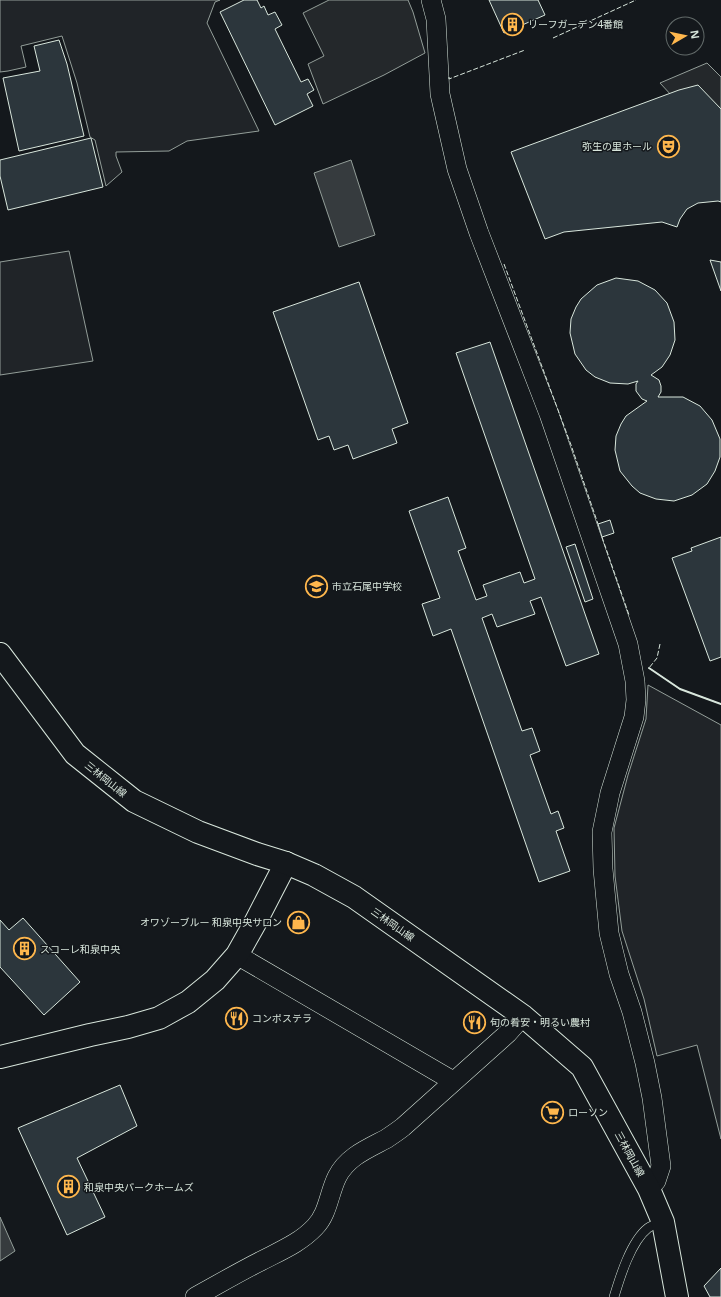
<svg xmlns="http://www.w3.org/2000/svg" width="721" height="1297" font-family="'Noto Sans','Noto Sans JP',sans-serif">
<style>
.green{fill:#202428;stroke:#939e99}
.parking{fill:#24282b;stroke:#939e99}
.water{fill:#363b3e;stroke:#939e99}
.building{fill:#2c363c;stroke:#d8e6dc}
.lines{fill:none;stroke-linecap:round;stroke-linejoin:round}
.service-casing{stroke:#d8e6dc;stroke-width:10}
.minor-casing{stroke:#d8e6dc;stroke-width:20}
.tertiary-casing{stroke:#d8e6dc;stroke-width:24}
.secondary-casing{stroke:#d8e6dc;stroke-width:24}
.service{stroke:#14181c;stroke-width:9}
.minor{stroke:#14181c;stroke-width:19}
.tertiary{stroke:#14181c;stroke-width:22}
.secondary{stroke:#14181c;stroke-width:22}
.fence{stroke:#d8e6dc;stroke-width:1;stroke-dasharray:5 2;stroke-linecap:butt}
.wall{stroke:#d8e6dc;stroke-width:2}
.labels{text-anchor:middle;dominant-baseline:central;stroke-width:3;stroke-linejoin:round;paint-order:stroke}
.poi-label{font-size:10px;fill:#d8e6dc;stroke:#14181c;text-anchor:start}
.street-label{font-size:10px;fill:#d8e6dc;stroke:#14181c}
</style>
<rect width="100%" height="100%" fill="#14181c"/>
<!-- green -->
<path class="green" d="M0,0H220L215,2L207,23L259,131L187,141L169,151L116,152V156L122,172L106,186L95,140L90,137L77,83L62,36L21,46L26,67L8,71L0,72Z
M69,251L93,361L0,375V262Z
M648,685L721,725V1139L697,1045L657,1056L644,999L622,931L615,876L614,828L628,775L646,719Z"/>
<!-- parking -->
<path class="parking" d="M329,0H408L413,12L425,53L384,75L323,104L308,64L324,56L303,13Z
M707,63L721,77V149L660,83Z"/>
<!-- water -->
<path class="water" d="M351,160L375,235L339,247L314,173Z
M0,1217L15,1251L0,1261Z"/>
<!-- building -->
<path class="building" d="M244,0H257L261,8L264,6L268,15L275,12L282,25L275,29L301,82L308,79L314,90L307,94L313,106L275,125L220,12Z
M489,0H538L545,15L504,33Z
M59,40L67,64L84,136L19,151L3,78L40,71L34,46Z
M698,85L721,109V202L718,201L698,203L687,209L680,219L677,227L662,222L564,232L545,239L511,152L679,90Z
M91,138L103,187L8,210L0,176V160Z
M710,260L721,262V291Z
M616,278L638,281L655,290L667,303L674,322L675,340L670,355L662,367L651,375L659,380L661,386V392L658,397H683L700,406L712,420L720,439V457L715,471L707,484L692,495L674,501L656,499L640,493L632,486L620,471L615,450L616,436L621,424L626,416L647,401L642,399L636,391V384L638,381L628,384L610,383L595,377L586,370L575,354L570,333L571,319L576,307L581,299L597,285Z
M359,282L408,423L392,429L397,443L353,459L348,445L334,450L329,436L318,440L273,312Z
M490,342L599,654L566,666L541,597L530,601L535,614L497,627L492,614L482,618L522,731L532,728L540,751L530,755L551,814L558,811L564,828L556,831L570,871L539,882L451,629L433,636L422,604L440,598L409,511L448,497L466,548L458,551L476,600L487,596L483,585L520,572L524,583L535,579L456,353Z
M610,520L614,533L602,537L598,524Z
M721,537V657L710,661L672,558L692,551L691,548Z
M575,544L593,599L585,602L566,547Z
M23,918L80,982L44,1015L0,967V920L9,930Z
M120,1085L137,1126L77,1158L105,1217L67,1235L18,1128Z
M721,1268V1297H710L704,1286Z"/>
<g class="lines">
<defs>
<path id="service" d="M614,1297C620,1277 631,1241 648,1228C652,1225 658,1224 663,1222"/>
<path id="minor" d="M431,0L436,19L440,94L457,169L479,233L549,414L628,644L635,681L636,700L634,717L610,793L602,832L603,869L609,933L619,974L632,1012L645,1063L652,1098L661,1166L656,1181L649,1189
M237,955L453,1081
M195,1297C217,1285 239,1272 261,1261C280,1251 300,1243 315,1227C328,1214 329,1193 337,1177C347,1157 367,1149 386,1139C392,1135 398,1131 403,1127L508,1033L523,1016"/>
<path id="tertiary" d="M0,1057L90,1035L128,1027L159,1018L188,1002L215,980L237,955L255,923L286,863"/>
<path id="secondary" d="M0,654L75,754L134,801L198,832L257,854L286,863L314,875L354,897L523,1016L582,1067L649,1189L663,1222L677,1297"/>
</defs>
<!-- service casing -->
<use href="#service" class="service-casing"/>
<!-- minor casing -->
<use href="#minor" class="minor-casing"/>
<!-- tertiary casing -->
<use href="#tertiary" class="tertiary-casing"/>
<!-- secondary casing -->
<use href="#secondary" class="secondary-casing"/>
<!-- service -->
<use href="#service" class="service"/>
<!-- minor -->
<use href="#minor" class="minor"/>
<!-- tertiary -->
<use href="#tertiary" class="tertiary"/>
<!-- secondary -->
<use href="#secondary" class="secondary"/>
<!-- fence -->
<path class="fence" d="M553,38L636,0
M449,77V79L525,50
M504,264L571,445L598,524
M602,537L629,615
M660,644L657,658L649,668L680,689L721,704"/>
<!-- wall -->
<path class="wall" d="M649,668L680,689L721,704"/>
</g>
<!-- icons -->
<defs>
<symbol id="building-ring" viewBox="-11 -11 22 22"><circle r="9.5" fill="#14181c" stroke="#ffb74d" stroke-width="1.5"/><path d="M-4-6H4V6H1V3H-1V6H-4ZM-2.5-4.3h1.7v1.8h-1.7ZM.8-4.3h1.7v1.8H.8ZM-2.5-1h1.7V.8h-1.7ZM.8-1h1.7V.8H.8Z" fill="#ffb74d"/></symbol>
<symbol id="theatre-ring" viewBox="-11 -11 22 22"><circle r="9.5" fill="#14181c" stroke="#ffb74d" stroke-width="1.5"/><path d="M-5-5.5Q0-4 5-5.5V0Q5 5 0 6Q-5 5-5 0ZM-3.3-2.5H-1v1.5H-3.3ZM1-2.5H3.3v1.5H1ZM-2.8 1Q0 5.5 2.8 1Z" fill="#ffb74d"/></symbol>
<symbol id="school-ring" viewBox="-11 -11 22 22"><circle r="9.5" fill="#14181c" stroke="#ffb74d" stroke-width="1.5"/><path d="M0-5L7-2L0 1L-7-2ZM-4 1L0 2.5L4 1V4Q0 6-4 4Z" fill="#ffb74d"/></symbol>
<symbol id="shop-ring" viewBox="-11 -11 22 22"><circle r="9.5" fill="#14181c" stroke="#ffb74d" stroke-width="1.5"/><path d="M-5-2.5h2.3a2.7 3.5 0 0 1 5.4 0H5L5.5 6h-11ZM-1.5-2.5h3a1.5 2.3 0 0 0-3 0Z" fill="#ffb74d"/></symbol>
<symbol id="restaurant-ring" viewBox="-11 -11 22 22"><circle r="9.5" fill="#14181c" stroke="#ffb74d" stroke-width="1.5"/><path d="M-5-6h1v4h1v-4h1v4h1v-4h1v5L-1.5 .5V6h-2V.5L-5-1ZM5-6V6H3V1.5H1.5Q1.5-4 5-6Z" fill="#ffb74d"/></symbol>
<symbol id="supermarket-ring" viewBox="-11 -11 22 22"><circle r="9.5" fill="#14181c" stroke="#ffb74d" stroke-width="1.5"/><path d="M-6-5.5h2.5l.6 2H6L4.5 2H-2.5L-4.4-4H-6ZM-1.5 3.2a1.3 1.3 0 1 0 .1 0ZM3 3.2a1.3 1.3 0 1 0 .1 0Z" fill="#ffb74d"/></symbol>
</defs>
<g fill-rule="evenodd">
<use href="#building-ring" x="500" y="12" width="25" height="25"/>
<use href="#theatre-ring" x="656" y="134" width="25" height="25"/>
<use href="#school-ring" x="304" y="574" width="25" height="25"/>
<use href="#shop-ring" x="286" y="910" width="25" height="25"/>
<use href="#building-ring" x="12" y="936" width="25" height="25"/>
<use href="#restaurant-ring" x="224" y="1006" width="25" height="25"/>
<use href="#restaurant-ring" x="462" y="1010" width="25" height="25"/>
<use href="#supermarket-ring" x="540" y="1100" width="25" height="25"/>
<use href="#building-ring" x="56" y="1174" width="25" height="25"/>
</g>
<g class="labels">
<!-- poi labels -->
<g class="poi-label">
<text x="528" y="24">リーフガーデン4番館</text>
<text x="652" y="146" text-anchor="end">弥生の里ホール</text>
<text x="332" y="586">市立石尾中学校</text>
<text x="282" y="922" text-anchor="end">オワゾーブルー 和泉中央サロン</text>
<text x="40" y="949">スコーレ和泉中央</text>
<text x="252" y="1018">コンポステラ</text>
<text x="490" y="1022">旬の肴安・明るい農村</text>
<text x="568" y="1112">ローソン</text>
<text x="84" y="1187">和泉中央パークホームズ</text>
</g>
<!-- street labels -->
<g class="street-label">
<text transform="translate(106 779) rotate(39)">三林岡山線</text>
<text transform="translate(393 924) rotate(35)">三林岡山線</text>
<text transform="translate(630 1154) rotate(61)">三林岡山線</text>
</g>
</g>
<!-- north arrow -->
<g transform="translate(685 36) rotate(81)"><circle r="19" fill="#14181c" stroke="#626a69"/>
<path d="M0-3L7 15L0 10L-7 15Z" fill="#ffb74d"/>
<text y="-6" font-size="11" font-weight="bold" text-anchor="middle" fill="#d8e6dc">N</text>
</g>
</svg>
